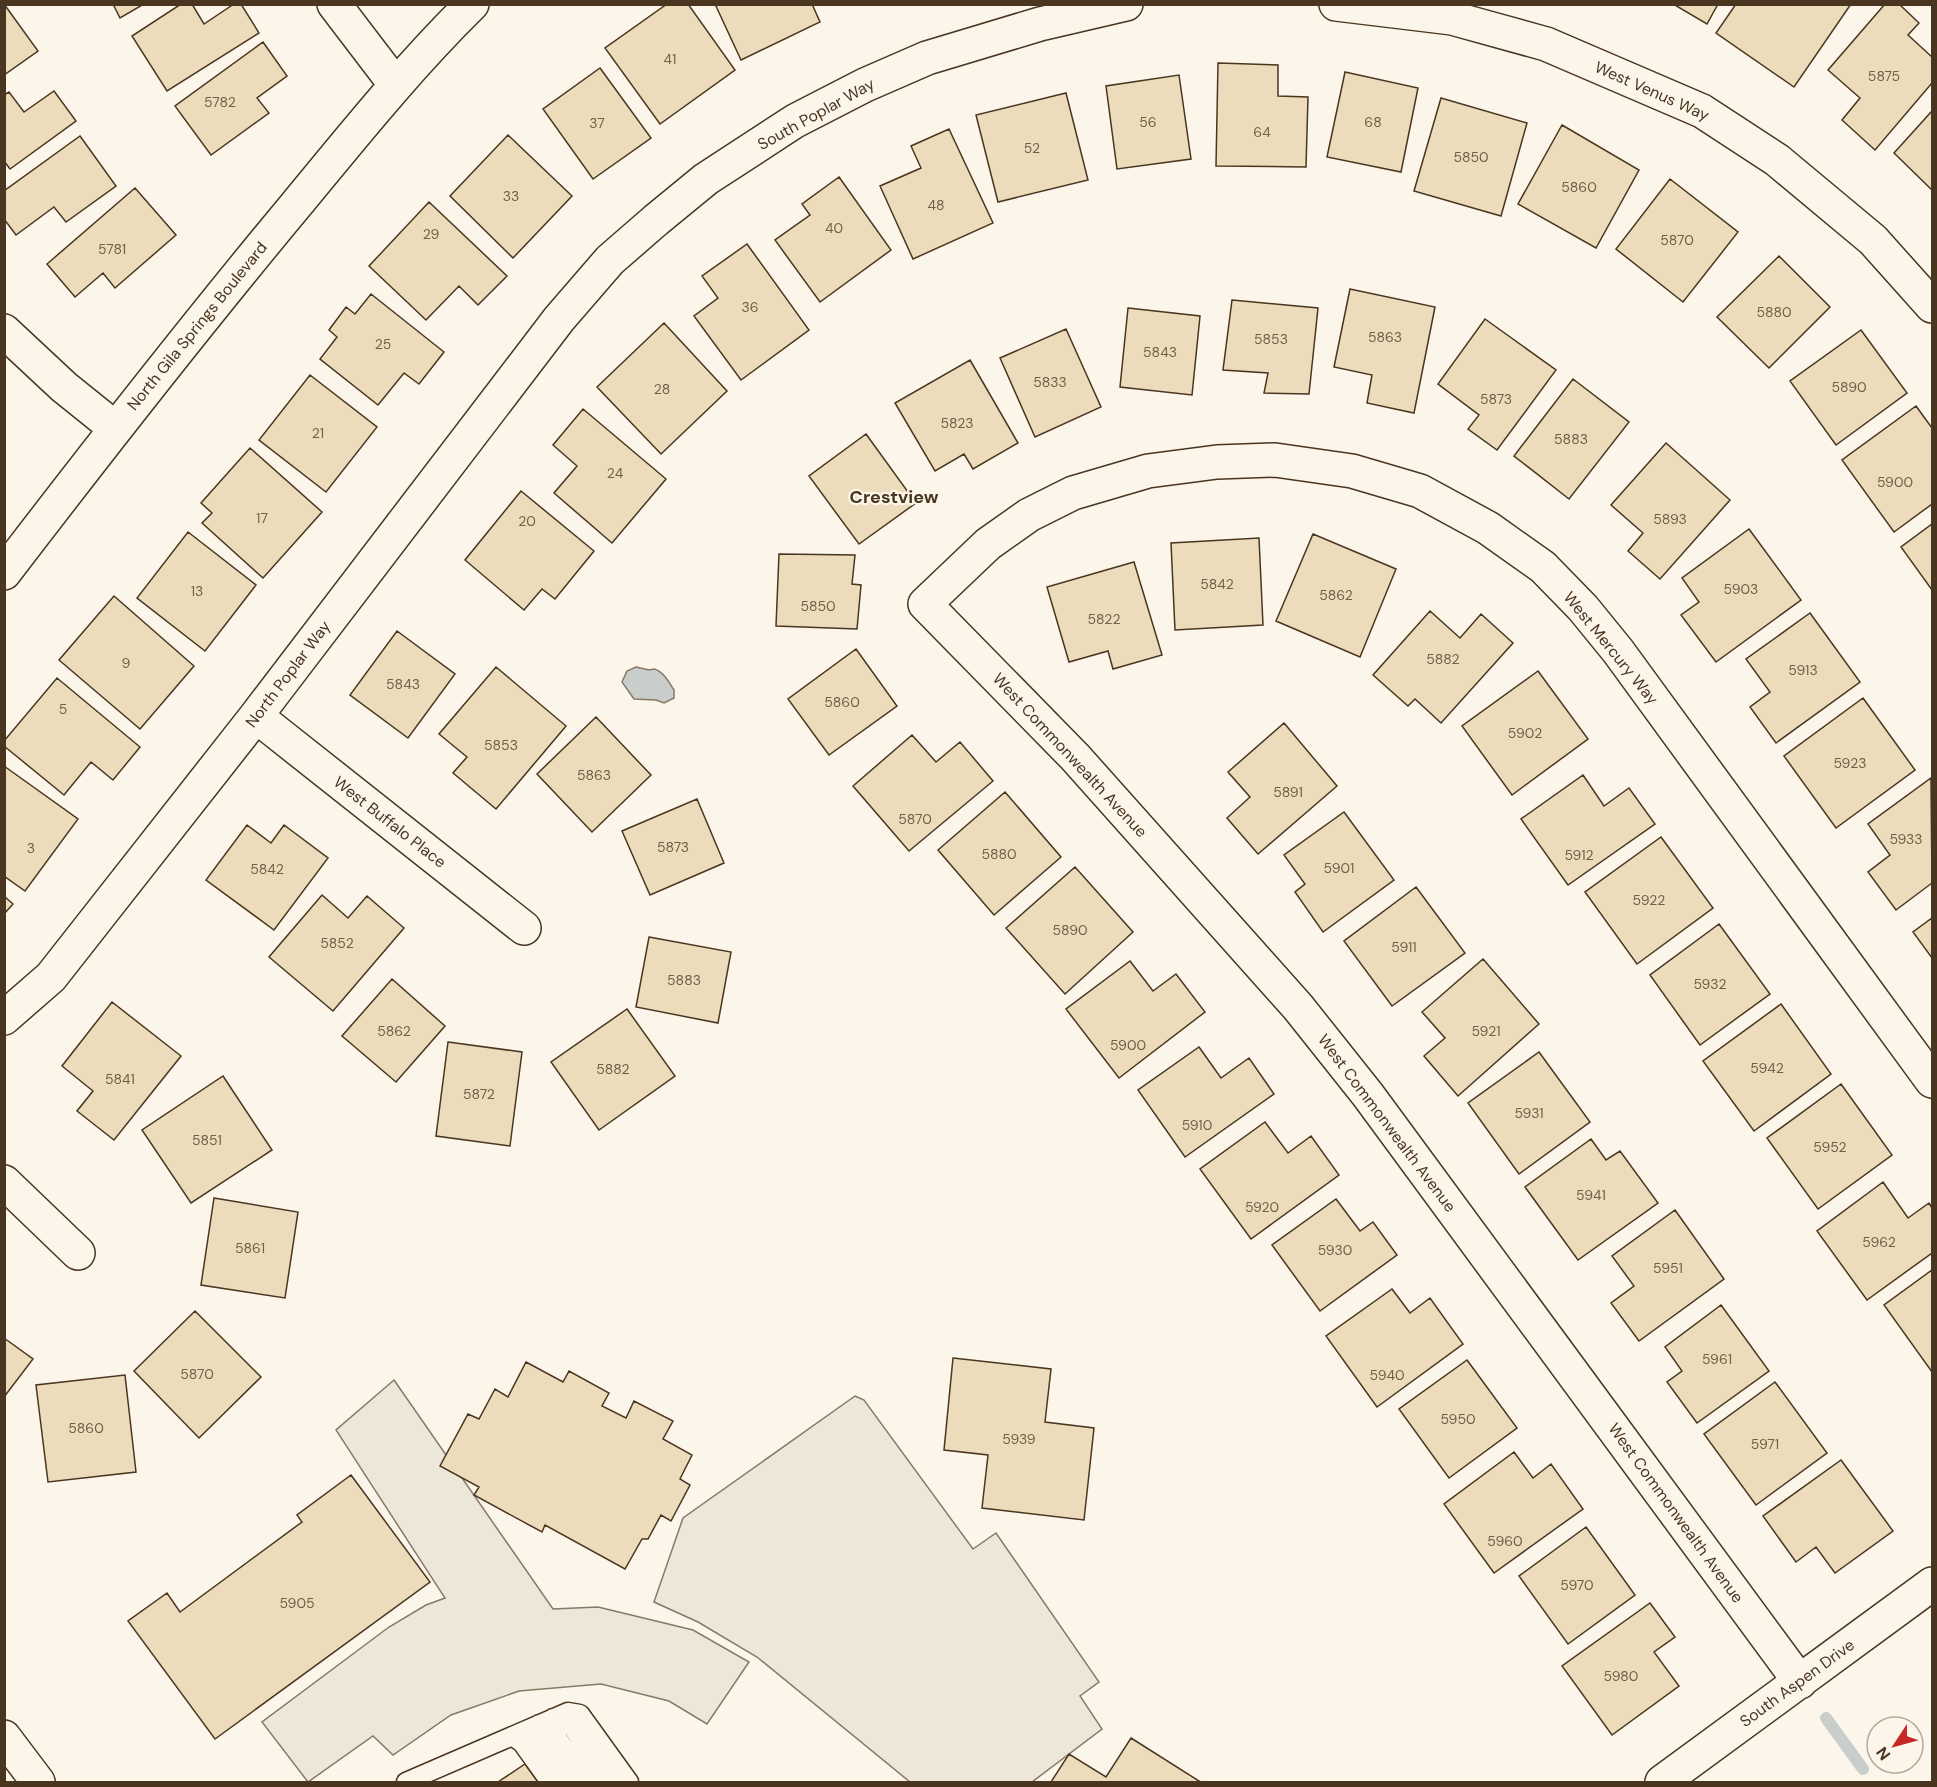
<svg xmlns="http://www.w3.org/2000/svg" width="1937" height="1787" font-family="'DM Sans',sans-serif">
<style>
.parking{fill:#ede7d9;stroke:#887966;stroke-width:1.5}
.water{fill:#c9cecd;stroke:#887966;stroke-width:1.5}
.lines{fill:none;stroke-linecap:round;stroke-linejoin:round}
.stream{stroke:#c9cecd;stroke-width:12}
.building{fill:#ecdcbc;stroke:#4a3520;stroke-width:1.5}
.service-casing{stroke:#4a3520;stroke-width:21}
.minor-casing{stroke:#4a3520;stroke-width:36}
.tertiary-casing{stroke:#4a3520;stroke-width:36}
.secondary-casing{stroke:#4a3520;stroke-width:36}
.service{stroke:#fbf6e9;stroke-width:18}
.minor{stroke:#fbf6e9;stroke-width:33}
.tertiary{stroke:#fbf6e9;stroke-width:33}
.secondary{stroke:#fbf6e9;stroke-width:33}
.labels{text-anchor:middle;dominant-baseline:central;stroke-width:4.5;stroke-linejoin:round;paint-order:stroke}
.number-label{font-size:14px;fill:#725f47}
.street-label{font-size:16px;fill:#4a3520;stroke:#fbf6e9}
.neighbourhood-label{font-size:18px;font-weight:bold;fill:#4a3520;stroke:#fbf6e9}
</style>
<rect width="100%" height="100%" fill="#fbf6e9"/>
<!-- parking -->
<path class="parking" d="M394,1380L553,1609L598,1607L693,1630L749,1662L707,1724L669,1701L601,1684L519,1691L451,1715L393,1755L373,1736L308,1782L262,1722L389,1627L426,1605L445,1598L336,1430Z
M855,1396L864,1400L973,1549L996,1533L1099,1682L1080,1696L1102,1729L1032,1782H910L757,1657L698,1622L654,1602L683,1518Z"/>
<!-- water -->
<path class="water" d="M636,667L649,670L654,669C663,671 669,682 674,690V698L664,703L656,700L634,699L622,682L627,671Z"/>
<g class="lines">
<!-- stream -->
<path class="stream" d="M1826,1718L1863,1769"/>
</g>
<!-- building -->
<path class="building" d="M4,4L38,51L4,75Z
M113,4H144L120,18Z
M181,4H192L204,24L234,4H241L259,33L167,91L132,36Z
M667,4H688L735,70L660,124L605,48Z
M715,4H812L820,22L741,60Z
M1673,4H1718L1707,24Z
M1736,4H1851L1794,87L1716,33Z
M1885,4H1899L1919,23L1908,35L1932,57V83L1875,150L1842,120L1860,98L1828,70Z
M263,42L287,76L257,98L269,113L211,155L175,106Z
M1218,63L1278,65V96L1308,97L1306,167L1216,166Z
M600,68L651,138L593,179L543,109Z
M1345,72L1418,88L1401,172L1327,157Z
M1179,75L1191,159L1117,169L1106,86Z
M54,91L76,121L10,169L4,161V95L9,92L24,112Z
M1066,93L1088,180L998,202L976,115Z
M1441,98L1527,123L1501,216L1414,191Z
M1932,111V190L1894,153Z
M1562,125L1639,170L1596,248L1518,204Z
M949,129L993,223L913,259L880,186L921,168L911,146Z
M508,135L572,196L513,258L450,196Z
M80,136L116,186L66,222L54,207L16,235L4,219V191Z
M839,177L891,250L820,302L775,240L810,215L802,204Z
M1670,179L1738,232L1683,302L1616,249Z
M135,188L176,235L115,288L103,273L75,297L47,264Z
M429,202L507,276L478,305L459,286L426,320L369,266Z
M747,244L809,330L741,380L694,316L718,298L702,276Z
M1779,256L1830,307L1769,368L1717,317Z
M1350,289L1435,307L1414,413L1367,403L1372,375L1334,367Z
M371,294L444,352L419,384L404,373L378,405L320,359L337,337L329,330L346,307L355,314Z
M1232,300L1318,308L1309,394L1264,393L1268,373L1223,370Z
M1128,308L1200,316L1192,395L1120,387Z
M1485,319L1556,370L1497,450L1468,429L1479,415L1438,384Z
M664,323L727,391L661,454L597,387Z
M1066,329L1101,407L1035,437L1000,358Z
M1861,330L1907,393L1836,445L1790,381Z
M970,360L1018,443L973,469L964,454L935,471L895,403Z
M310,375L377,427L326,492L259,440Z
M1573,379L1629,422L1569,499L1514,456Z
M1916,406L1932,428V504L1894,532L1842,460Z
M583,409L666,479L612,543L554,493L577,466L553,445Z
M866,434L916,503L859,544L809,476Z
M1666,443L1730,500L1660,579L1628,551L1643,533L1611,505Z
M250,448L322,512L263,578L202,523L212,513L201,503Z
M521,491L594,551L555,599L542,589L524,610L465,560Z
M1932,524V590L1901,547Z
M1749,529L1801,600L1716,662L1681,615L1699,602L1682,578Z
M188,532L256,585L205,651L137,598Z
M1313,534L1396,569L1360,657L1276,621Z
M1259,538L1263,625L1175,630L1171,543Z
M779,554L855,555L852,584L861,585L857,629L776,626Z
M1134,562L1162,655L1113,669L1108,651L1069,662L1047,587Z
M114,596L194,666L140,729L59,660Z
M1430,611L1460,638L1481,614L1513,643L1441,723L1415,699L1408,706L1373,675Z
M1810,613L1860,682L1776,743L1750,707L1770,692L1746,659Z
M397,631L455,674L408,738L350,695Z
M856,649L897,706L829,755L788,699Z
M496,667L566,726L496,809L453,773L467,757L439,734Z
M1538,671L1588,739L1512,795L1462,726Z
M57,678L140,747L113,780L91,762L64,795L4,746V741Z
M1863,698L1915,770L1836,828L1784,756Z
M596,717L651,775L592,832L537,774Z
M1284,723L1337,786L1258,854L1227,818L1250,797L1228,772Z
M912,735L936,762L960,742L993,781L909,851L853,786Z
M4,766L78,819L25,891L4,876Z
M1583,775L1604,806L1629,788L1655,824L1568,885L1521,819Z
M1931,778L1932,883L1896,910L1868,872L1890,855L1868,824Z
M1005,792L1061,857L994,915L938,850Z
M697,799L724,863L650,895L622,831Z
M1344,812L1394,880L1323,932L1295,892L1305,884L1284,855Z
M247,825L271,843L284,825L328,858L274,930L206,880Z
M1661,837L1713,908L1637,964L1585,892Z
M1075,867L1133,932L1065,994L1006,928Z
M1416,887L1465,953L1392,1006L1344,941Z
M322,895L348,918L367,896L404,928L333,1011L269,957Z
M4,896L13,904L4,914Z
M1932,918V958L1913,932Z
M1719,924L1770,994L1700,1045L1650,975Z
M649,937L731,952L718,1023L636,1007Z
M1483,959L1539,1024L1458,1096L1424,1056L1445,1038L1422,1012Z
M1130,961L1153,991L1176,974L1205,1012L1119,1078L1066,1009Z
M392,979L445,1026L396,1082L342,1036Z
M112,1002L181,1056L114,1140L77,1111L93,1091L62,1066Z
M1781,1004L1831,1074L1754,1131L1703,1061Z
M627,1009L675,1076L599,1130L551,1062Z
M448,1042L522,1052L510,1146L436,1136Z
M1199,1047L1221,1078L1249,1058L1274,1094L1185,1157L1138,1090Z
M1539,1052L1590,1122L1519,1174L1468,1103Z
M223,1076L272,1150L191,1203L142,1130Z
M1841,1084L1892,1155L1818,1209L1767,1138Z
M1265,1122L1288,1153L1311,1136L1339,1175L1251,1239L1200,1169Z
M1591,1139L1606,1160L1620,1151L1658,1203L1578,1260L1525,1187Z
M1883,1182L1908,1218L1929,1203L1932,1208V1253L1867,1300L1817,1231Z
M214,1198L298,1212L285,1298L201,1285Z
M1336,1199L1360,1231L1373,1222L1397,1255L1320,1311L1272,1245Z
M1675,1210L1724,1279L1639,1341L1611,1303L1634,1286L1612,1256Z
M1932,1270V1372L1884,1305Z
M1392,1289L1410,1313L1430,1298L1463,1344L1377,1407L1326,1336Z
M1721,1305L1769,1371L1697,1423L1667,1382L1682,1371L1665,1347Z
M195,1311L261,1377L199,1438L134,1371Z
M4,1338L33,1359L4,1397Z
M953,1358L1051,1369L1045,1422L1094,1428L1084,1520L982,1508L988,1455L944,1450Z
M1467,1360L1517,1428L1449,1478L1399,1409Z
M526,1362L563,1382L569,1371L609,1393L602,1406L626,1418L634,1401L673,1421L663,1439L692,1455L680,1479L690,1485L671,1521L661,1515L648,1539H642L625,1569L545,1525L542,1532L474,1495L479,1487L440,1466L468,1414L479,1419L495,1389L508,1397Z
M125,1375L136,1472L48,1482L36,1385Z
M1775,1382L1827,1453L1756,1505L1704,1434Z
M1514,1452L1533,1478L1551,1464L1583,1509L1494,1573L1444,1504Z
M1841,1460L1893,1531L1835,1573L1816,1547L1796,1562L1763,1516Z
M351,1475L430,1582L215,1739L128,1621L167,1593L180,1612L302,1522L297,1515Z
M1586,1527L1635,1595L1568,1644L1519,1576Z
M1650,1603L1675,1637L1654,1652L1679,1686L1612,1735L1562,1666Z
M1131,1738L1199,1781L1197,1782H1051L1069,1754L1106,1777Z
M525,1764L538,1782H498Z"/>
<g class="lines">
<defs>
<path id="service" d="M553,1718L572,1727L611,1782
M539,1724L552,1731L590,1782
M524,1731L537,1739L569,1782
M512,1736L522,1743L550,1782
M406,1782L568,1712L580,1714L629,1782"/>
<path id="minor" d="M334,4L395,84
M1336,4L1452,18L1546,44L1702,111L1777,160L1873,240L1932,306
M4,331L64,387L115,428
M256,716L524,928
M4,1018L51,977L256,716L559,319L610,260L656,220L706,179L795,121L865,85L927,58L1040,24L1126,4
M4,1182L78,1253
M1800,1682L1368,1095L1298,1007L1075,757L925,604L988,544L1029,515L1073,493L1148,471L1217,462L1275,460L1352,471L1420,491L1488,528L1543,567L1583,608L1618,651L1932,1081
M1662,1782L1932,1584"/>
<path id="tertiary" d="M4,573C99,449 195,326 295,206C352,137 408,67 472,4"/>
<path id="secondary" d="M4,1737L38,1782"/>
</defs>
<!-- service casing -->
<use href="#service" class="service-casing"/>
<!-- minor casing -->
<use href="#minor" class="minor-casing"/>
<!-- tertiary casing -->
<use href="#tertiary" class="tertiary-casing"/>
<!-- secondary casing -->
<use href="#secondary" class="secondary-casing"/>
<!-- service -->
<use href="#service" class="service"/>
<!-- minor -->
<use href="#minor" class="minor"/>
<!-- tertiary -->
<use href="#tertiary" class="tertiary"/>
<!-- secondary -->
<use href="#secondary" class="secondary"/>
</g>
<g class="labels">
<!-- number labels -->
<g class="number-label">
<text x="670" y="59">41</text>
<text x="1884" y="76">5875</text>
<text x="220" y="102">5782</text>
<text x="1148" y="122">56</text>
<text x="1373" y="122">68</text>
<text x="597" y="123">37</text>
<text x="1262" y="132">64</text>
<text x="1032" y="148">52</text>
<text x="1471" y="157">5850</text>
<text x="1579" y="187">5860</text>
<text x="511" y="196">33</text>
<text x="936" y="205">48</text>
<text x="834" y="228">40</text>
<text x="431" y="234">29</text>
<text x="1677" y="240">5870</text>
<text x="112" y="249">5781</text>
<text x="750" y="307">36</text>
<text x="1774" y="312">5880</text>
<text x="1385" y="337">5863</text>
<text x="1271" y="339">5853</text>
<text x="383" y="344">25</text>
<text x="1160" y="352">5843</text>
<text x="1050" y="382">5833</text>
<text x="1849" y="387">5890</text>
<text x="662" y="389">28</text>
<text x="1496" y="399">5873</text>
<text x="957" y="423">5823</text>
<text x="318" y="433">21</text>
<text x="1571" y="439">5883</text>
<text x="615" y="473">24</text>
<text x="1895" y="482">5900</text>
<text x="262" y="518">17</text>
<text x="1670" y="519">5893</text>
<text x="527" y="521">20</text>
<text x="1217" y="584">5842</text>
<text x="1741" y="589">5903</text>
<text x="197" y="591">13</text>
<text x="1336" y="595">5862</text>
<text x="818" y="606">5850</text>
<text x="1104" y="619">5822</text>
<text x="1443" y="659">5882</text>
<text x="126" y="663">9</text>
<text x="1803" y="670">5913</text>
<text x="403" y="684">5843</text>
<text x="842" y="702">5860</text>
<text x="63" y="709">5</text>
<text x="1525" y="733">5902</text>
<text x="501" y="745">5853</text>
<text x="1850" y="763">5923</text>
<text x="594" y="775">5863</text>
<text x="1288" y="792">5891</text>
<text x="915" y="819">5870</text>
<text x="1906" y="839">5933</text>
<text x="673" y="847">5873</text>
<text x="31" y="848">3</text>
<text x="999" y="854">5880</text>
<text x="1579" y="855">5912</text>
<text x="1339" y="868">5901</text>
<text x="267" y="869">5842</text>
<text x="1649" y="900">5922</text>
<text x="1070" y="930">5890</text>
<text x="337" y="943">5852</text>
<text x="1404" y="947">5911</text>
<text x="684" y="980">5883</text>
<text x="1710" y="984">5932</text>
<text x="394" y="1031">5862</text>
<text x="1486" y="1031">5921</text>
<text x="1128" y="1045">5900</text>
<text x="1767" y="1068">5942</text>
<text x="613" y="1069">5882</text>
<text x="120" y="1079">5841</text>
<text x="479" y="1094">5872</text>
<text x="1529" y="1113">5931</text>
<text x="1197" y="1125">5910</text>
<text x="207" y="1140">5851</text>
<text x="1830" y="1147">5952</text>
<text x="1591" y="1195">5941</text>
<text x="1262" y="1207">5920</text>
<text x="1879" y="1242">5962</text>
<text x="250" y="1248">5861</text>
<text x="1335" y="1250">5930</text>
<text x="1668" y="1268">5951</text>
<text x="1717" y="1359">5961</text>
<text x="197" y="1374">5870</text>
<text x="1387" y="1375">5940</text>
<text x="1458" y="1419">5950</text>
<text x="86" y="1428">5860</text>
<text x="1019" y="1439">5939</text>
<text x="1765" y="1444">5971</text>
<text x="1505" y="1541">5960</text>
<text x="1577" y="1585">5970</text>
<text x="297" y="1603">5905</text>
<text x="1621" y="1676">5980</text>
</g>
<!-- street labels -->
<g class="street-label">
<text transform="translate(1652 91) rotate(24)">West Venus Way</text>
<text transform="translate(816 114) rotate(-29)">South Poplar Way</text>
<text transform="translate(197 326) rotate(-51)">North Gila Springs Boulevard</text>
<text transform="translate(1611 648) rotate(51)">West Mercury Way</text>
<text transform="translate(288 674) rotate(-53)">North Poplar Way</text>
<text transform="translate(1070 755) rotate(47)">West Commonwealth Avenue</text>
<text transform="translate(390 822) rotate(38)">West Buffalo Place</text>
<text transform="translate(1387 1123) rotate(53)">West Commonwealth Avenue</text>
<text transform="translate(1676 1513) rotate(54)">West Commonwealth Avenue</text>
<text transform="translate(1797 1683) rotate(-36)">South Aspen Drive</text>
</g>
<!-- neighbourhood labels -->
<g class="neighbourhood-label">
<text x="894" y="497">Crestview</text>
</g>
</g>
<!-- border -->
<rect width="1937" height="1787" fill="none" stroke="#4a3520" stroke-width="12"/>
<!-- north arrow -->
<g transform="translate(1895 1745) rotate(234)"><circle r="28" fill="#fbf6e9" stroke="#b4a999" stroke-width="1.5"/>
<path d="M0-4.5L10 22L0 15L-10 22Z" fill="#c62828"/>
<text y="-9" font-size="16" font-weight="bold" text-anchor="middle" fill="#4a3520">N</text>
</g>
</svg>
